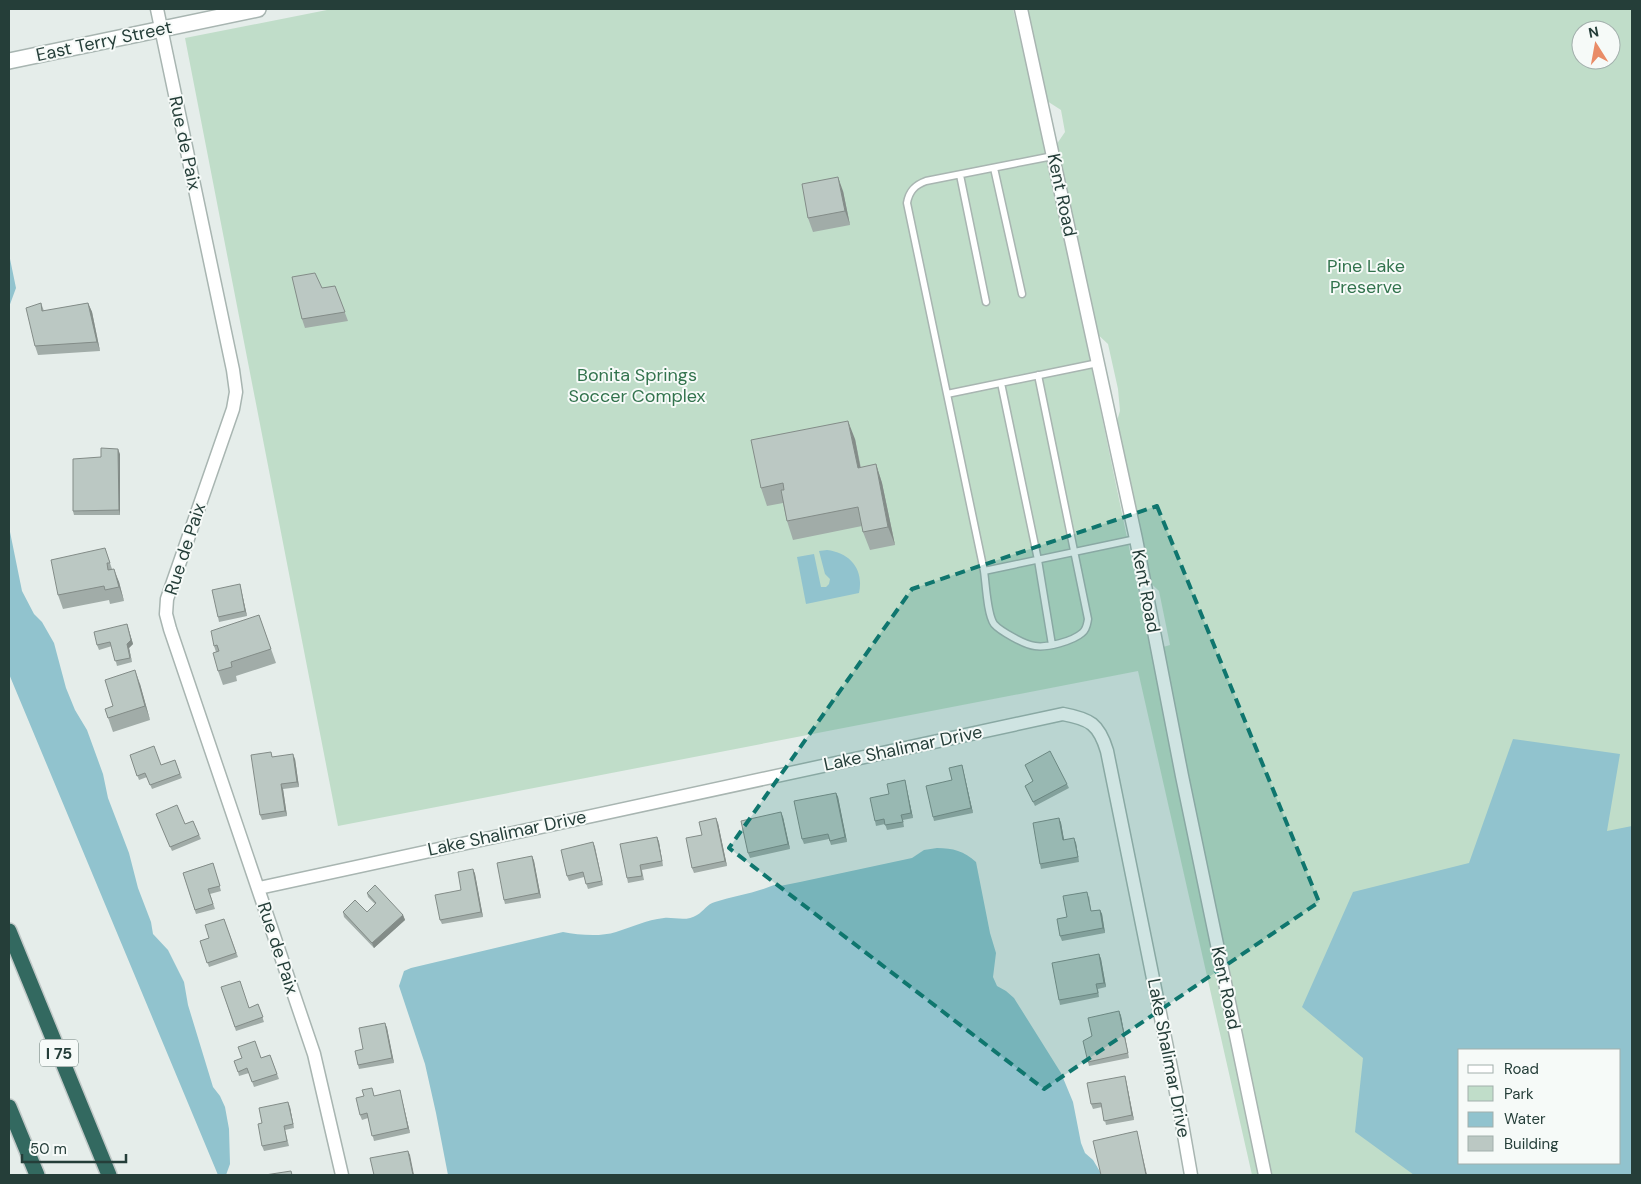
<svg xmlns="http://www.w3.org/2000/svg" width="1641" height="1184" font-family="'DM Sans',sans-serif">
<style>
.green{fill:#c0ddc9;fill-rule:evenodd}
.water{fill:#91c3ce;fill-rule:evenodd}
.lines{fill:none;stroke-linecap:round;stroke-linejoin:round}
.service-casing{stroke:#a8b5b1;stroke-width:9}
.minor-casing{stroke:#a8b5b1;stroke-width:15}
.tertiary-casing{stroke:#a8b5b1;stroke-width:18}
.motorway-casing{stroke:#c2c9c8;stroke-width:18}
.service{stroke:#fff;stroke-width:6}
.minor{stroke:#fff;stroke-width:12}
.tertiary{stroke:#fff;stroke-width:15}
.motorway{stroke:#336960;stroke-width:15}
.wall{fill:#a1aca8}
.shaded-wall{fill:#838c88}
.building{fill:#bbc8c3;stroke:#838c88}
.marked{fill:#0f766e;fill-opacity:0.2;stroke:#0f766e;stroke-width:4;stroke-dasharray:10 6;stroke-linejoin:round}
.labels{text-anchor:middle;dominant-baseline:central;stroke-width:4;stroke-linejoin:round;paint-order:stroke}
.shield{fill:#f6faf8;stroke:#647672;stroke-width:1}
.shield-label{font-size:16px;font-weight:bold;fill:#253e39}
.street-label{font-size:18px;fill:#253e39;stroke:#f6faf8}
.park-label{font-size:18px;fill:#32734d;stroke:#f6faf8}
</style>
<rect width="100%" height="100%" fill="#e5edea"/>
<!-- green -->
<path class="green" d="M332,9H1013L1043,134L1154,667L1160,666L1156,649L1170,645L1159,591L1141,574L1112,437L1120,411L1118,389L1108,344L1094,331L1052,151L1065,132L1061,110L1047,101L1022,9H1632V1175H1252L1138,671L338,826L185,38ZM1581,30H1611V60H1581ZM1460,1050H1620V1163H1460Z"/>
<!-- water -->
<path class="water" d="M9,254L16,288L9,307Z
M9,527L22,591L34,614L42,622L54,643L66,688L75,710L87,730L103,774L108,798L129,853L138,888L151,922L153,934L168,950L184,982L188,1005L213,1087L220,1096L225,1107L229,1129L230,1164L226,1175H218L9,674Z
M827,550C851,553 864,570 859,593L806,604L797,557L814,554L821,587H826L829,584L830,579L825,574L819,551Z
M1513,739L1620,754L1607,831L1632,826V1175H1414L1355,1132L1363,1058L1302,1007L1353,892L1469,863ZM1620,1050V1163H1460V1050Z
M937,848C953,848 964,851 976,862L990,933L996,953L993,977L997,986L1006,991L1014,998L1061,1073L1073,1102L1081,1143L1085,1153L1093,1160L1102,1175H448L436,1113L425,1064L399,986L404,971L411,968L563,932C579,935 600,937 616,932C632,927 646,920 664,918C674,917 687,922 697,915C704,911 707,904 715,902C734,896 755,893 774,885L780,886L800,882L912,858L924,850Z"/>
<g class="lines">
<defs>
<path id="service" d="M994,168L1022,294
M960,175L986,302
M1098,363L947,394L984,571L1136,539
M1001,383L1038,560L1052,645
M947,394L907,203C909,191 915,185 926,181L1053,156
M984,571C986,584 987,614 994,624C1000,631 1025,645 1035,646C1047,648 1073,641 1082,633C1087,629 1087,624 1088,619L1038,375"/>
<path id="minor" d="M157,9L233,370L236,392L233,409L167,599L166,614L170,629L314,1054L342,1175
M1021,9L1136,539L1182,776L1265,1175
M259,888L1063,714C1090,719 1099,724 1107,751L1180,1112L1191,1175"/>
<path id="tertiary" d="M9,61L258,9"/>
<path id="motorway" d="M9,931L109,1175
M9,1107L37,1175"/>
</defs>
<!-- service casing -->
<use href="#service" class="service-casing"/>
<!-- minor casing -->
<use href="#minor" class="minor-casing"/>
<!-- tertiary casing -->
<use href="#tertiary" class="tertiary-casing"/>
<!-- motorway casing -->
<use href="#motorway" class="motorway-casing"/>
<!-- service -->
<use href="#service" class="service"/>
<!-- minor -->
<use href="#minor" class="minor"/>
<!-- tertiary -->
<use href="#tertiary" class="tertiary"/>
<!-- motorway -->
<use href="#motorway" class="motorway"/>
</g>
<!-- wall -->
<path class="wall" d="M843,191L850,225L813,232L808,218Z
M335,286L348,321L305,328L302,319L322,288Z
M41,303L44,311L88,303L92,312L100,351L38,355L35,346Z
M855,439L861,468L876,464L882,483L895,545L870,550L863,532L862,526L793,540L787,521L783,503L767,506L761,488Z
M120,454V515H74L73,511L101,457Z
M105,548L112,569L119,582L124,601L110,604L109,600L63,609L58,595Z
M240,584L247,616L219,622L218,617Z
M259,615L276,663L236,676L237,681L223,685L218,671L216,652L214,646Z
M127,624L133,644L129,648L132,662L117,666L112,646L99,650L97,645Z
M140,684L150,720L113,732L105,709L113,706Z
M130,755L161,765L175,760L182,778L152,789L147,777L139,780Z
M273,757L295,759L299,787L283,789L287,816L262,820L260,815Z
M962,765L973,813L934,821L933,817L952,780Z
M1025,765L1067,784L1069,788L1035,806L1025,786L1033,782Z
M905,780L906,785L913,818L903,820L904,827L887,830L885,824L876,826L875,821L889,794Z
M836,793L838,797L847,842L831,845L829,839L804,844L802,839Z
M783,817L790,849L750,858L748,853Z
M158,818L185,824L193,821L201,839L172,851Z
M1059,818L1061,823L1064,840L1076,843L1079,862L1041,869L1040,864Z
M718,823L727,866L694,873L692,868L702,835Z
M657,837L659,842L663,866L642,870L644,880L628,883L627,878Z
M593,842L603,885L588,889L584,877L569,881L567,876Z
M532,856L534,861L541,898L505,904L504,900Z
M213,863L221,891L210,894L215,909L196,914L183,873Z
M473,869L475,874L483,917L442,924L440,920L461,890Z
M367,893L403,915L405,920L374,948L344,917L343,912H367L375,904L368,897Z
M1089,896L1091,911L1100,910L1102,914L1105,933L1062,941L1060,936L1067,917Z
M224,919L238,957L209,967L200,941L209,938Z
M1099,954L1101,959L1106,987L1098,989L1099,997L1060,1005L1059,1000Z
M221,987L249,1008L258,1004L264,1022L236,1031Z
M1119,1011L1121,1016L1129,1058L1089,1066L1088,1062L1092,1036Z
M385,1023L387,1028L394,1063L359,1069L358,1065Z
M270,1055L279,1079L254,1087L249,1073L239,1076L238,1072L242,1058H261Z
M1125,1076L1126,1080L1134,1120L1106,1125L1102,1107L1093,1109L1091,1104Z
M373,1092L374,1096L401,1095L410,1133L374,1141L368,1118L362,1120L360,1115L364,1096Z
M290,1107L294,1128L285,1130L289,1146L264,1151L262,1146V1123Z"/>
<!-- shaded-wall -->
<path class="shaded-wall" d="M838,177L843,191L850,225L845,211Z
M88,303L92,312L100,351L97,342Z
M848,421L855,439L864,487L858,468Z
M118,449L120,454V515L119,510Z
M876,464L882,483L895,545L888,527Z
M114,569L119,582L124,601L119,587Z
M240,584L241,589L247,616L245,611Z
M127,624L133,644L129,648L132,662L127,644Z
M135,670L140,684L150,720L145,706Z
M293,754L295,759L299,787L297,782Z
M962,765L963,769L973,813L971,808Z
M905,780L906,785L913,818L911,813Z
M281,784L283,789L287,816L285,811Z
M836,793L838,797L847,842L845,837Z
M781,812L783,817L790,849L788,844Z
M716,818L718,823L727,866L725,861Z
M1059,818L1061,823L1065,845L1063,840Z
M657,837L659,842L663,866L662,861Z
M1074,838L1076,843L1079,862L1078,857Z
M593,842L595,847L603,885L602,881Z
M532,856L534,861L541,898L539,893Z
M473,869L475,874L483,917L481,912Z
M1100,910L1102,914L1105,933L1103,928Z
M403,915L405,920L374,948L372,943Z
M1099,954L1101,959L1106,987L1104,983Z
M1119,1011L1121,1016L1129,1058L1128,1053Z
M385,1023L387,1028L394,1063L392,1058Z
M1125,1076L1126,1080L1134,1120L1132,1115Z
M400,1090L401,1095L410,1133L408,1128Z
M288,1102L290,1107L294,1128L293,1124Z
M1137,1131L1138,1136L1147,1175H1146Z
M408,1151L410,1155L414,1175H413Z"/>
<!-- building -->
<path class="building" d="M838,177L845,211L808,218L802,184Z
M315,273L322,288L335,286L345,312L302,319L292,277Z
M41,303L42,311L88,303L97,342L35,346L26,308Z
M848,421L858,468L876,464L888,527L863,532L858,507L787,521L781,490H784L783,483L761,488L751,440Z
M101,448L118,449L119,510L73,511V459L101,457Z
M105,548L110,563H107L108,570L114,569L119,587L105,590L104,586L58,595L51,560Z
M240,584L245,611L218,617L212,590Z
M259,615L271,649L231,662L232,667L218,671L213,653L219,651L217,645L214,646L211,631Z
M127,624L131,640L127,644L130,658L115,661L110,642L97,645L94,632Z
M135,670L145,706L108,718L105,709L113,706L105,680Z
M154,746L161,765L175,760L180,774L150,785L145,773L137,776L130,755Z
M1050,751L1067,784L1033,802L1025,786L1033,781L1025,765Z
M271,752L272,757L293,754L297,782L281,784L285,811L260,815L251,755Z
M962,765L971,808L933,817L926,786L952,780L949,768Z
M905,780L911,813L901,815L903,822L885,825L884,819L875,821L870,798L889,794L887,784Z
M836,793L845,837L830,841L828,834L802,839L794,801Z
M177,805L185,824L193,821L199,835L170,847L156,814Z
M781,812L788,844L748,853L741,821Z
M716,818L725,861L692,868L686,838L702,835L699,822Z
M1059,818L1063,840L1074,838L1078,857L1040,864L1033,823Z
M657,837L662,861L640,865L642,876L627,878L620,844Z
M593,842L602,881L586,884L583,872L567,876L561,850Z
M532,856L539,893L504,900L497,863Z
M213,863L220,886L208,889L213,904L195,910L183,873Z
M473,869L481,912L440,920L435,895L461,890L458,872Z
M375,885L403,915L372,943L343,912L355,900L367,912L376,903L367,893Z
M1087,892L1091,911L1100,910L1103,928L1060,936L1057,919L1067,917L1063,896Z
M224,919L236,953L207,963L200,941L209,938L205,925Z
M1099,954L1104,983L1096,984L1098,993L1059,1000L1052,963Z
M240,981L249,1008L258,1004L263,1017L235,1027L221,987Z
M1119,1011L1128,1053L1088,1062L1083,1041L1092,1036L1088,1018Z
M385,1023L392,1058L358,1065L355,1051L363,1049L359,1028Z
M255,1041L261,1058L270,1055L277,1074L252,1082L247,1068L238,1072L234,1061L242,1058L238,1047Z
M1125,1076L1132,1115L1104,1121L1101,1103L1091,1104L1087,1083Z
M372,1088L374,1096L400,1090L408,1128L372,1136L367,1113L360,1115L356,1098L364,1096L362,1090Z
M288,1102L293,1124L284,1126L287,1141L262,1146L258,1124L262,1123L259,1108Z
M1137,1131L1146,1175H1101L1093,1141Z
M408,1151L413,1175H374L370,1158Z
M291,1171L292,1175H265Z"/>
<!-- marked area -->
<path class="marked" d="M1157,506L1319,902L1044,1089L729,848L912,589Z"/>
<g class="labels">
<!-- shield labels -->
<rect class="shield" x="40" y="1039.5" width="38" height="27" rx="4"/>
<g class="shield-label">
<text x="59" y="1053">I 75</text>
</g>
<!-- street labels -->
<g class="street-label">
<text transform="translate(104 41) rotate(-12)">East Terry Street</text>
<text transform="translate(185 143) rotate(78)">Rue de Paix</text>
<text transform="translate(1062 195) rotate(78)">Kent Road</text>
<text transform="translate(185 549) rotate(-72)">Rue de Paix</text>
<text transform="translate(1146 591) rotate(79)">Kent Road</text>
<text transform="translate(903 748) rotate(-12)">Lake Shalimar Drive</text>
<text transform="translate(507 833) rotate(-12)">Lake Shalimar Drive</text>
<text transform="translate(278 948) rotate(72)">Rue de Paix</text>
<text transform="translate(1226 988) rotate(78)">Kent Road</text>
<text transform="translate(1169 1058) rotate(79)">Lake Shalimar Drive</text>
</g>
<!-- park labels -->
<g class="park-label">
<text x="1366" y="266">Pine Lake<tspan x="1366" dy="21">Preserve</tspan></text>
<text x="637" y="375">Bonita Springs<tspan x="637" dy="21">Soccer Complex</tspan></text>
</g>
</g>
<!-- border -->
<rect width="1641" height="1184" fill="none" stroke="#253e39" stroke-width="20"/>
<!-- legend -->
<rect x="1458" y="1049" width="162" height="115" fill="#f6faf8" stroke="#a2afac"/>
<rect x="1468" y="1065" width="25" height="8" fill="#ffffff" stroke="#a2afac"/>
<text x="1504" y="1074" font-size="15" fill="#253e39">Road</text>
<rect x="1468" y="1086" width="25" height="15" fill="#c0ddc9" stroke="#a2afac"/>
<text x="1504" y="1099" font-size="15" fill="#253e39">Park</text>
<rect x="1468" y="1112" width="25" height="15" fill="#91c3ce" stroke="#a2afac"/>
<text x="1504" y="1124" font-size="15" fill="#253e39">Water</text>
<rect x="1468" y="1136" width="25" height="15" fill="#bbc8c3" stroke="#a2afac"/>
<text x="1504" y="1149" font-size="15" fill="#253e39">Building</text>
<!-- north arrow -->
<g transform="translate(1596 45) rotate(349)"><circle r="24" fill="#f6faf8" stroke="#a2afac"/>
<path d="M0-4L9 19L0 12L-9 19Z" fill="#e98c67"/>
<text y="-8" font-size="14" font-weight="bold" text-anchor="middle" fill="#253e39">N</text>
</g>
<!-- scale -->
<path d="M22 1154v8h104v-8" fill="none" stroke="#253e39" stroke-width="2.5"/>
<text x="30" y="1154" font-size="15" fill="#253e39" stroke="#f6faf8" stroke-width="4" paint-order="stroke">50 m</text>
</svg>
